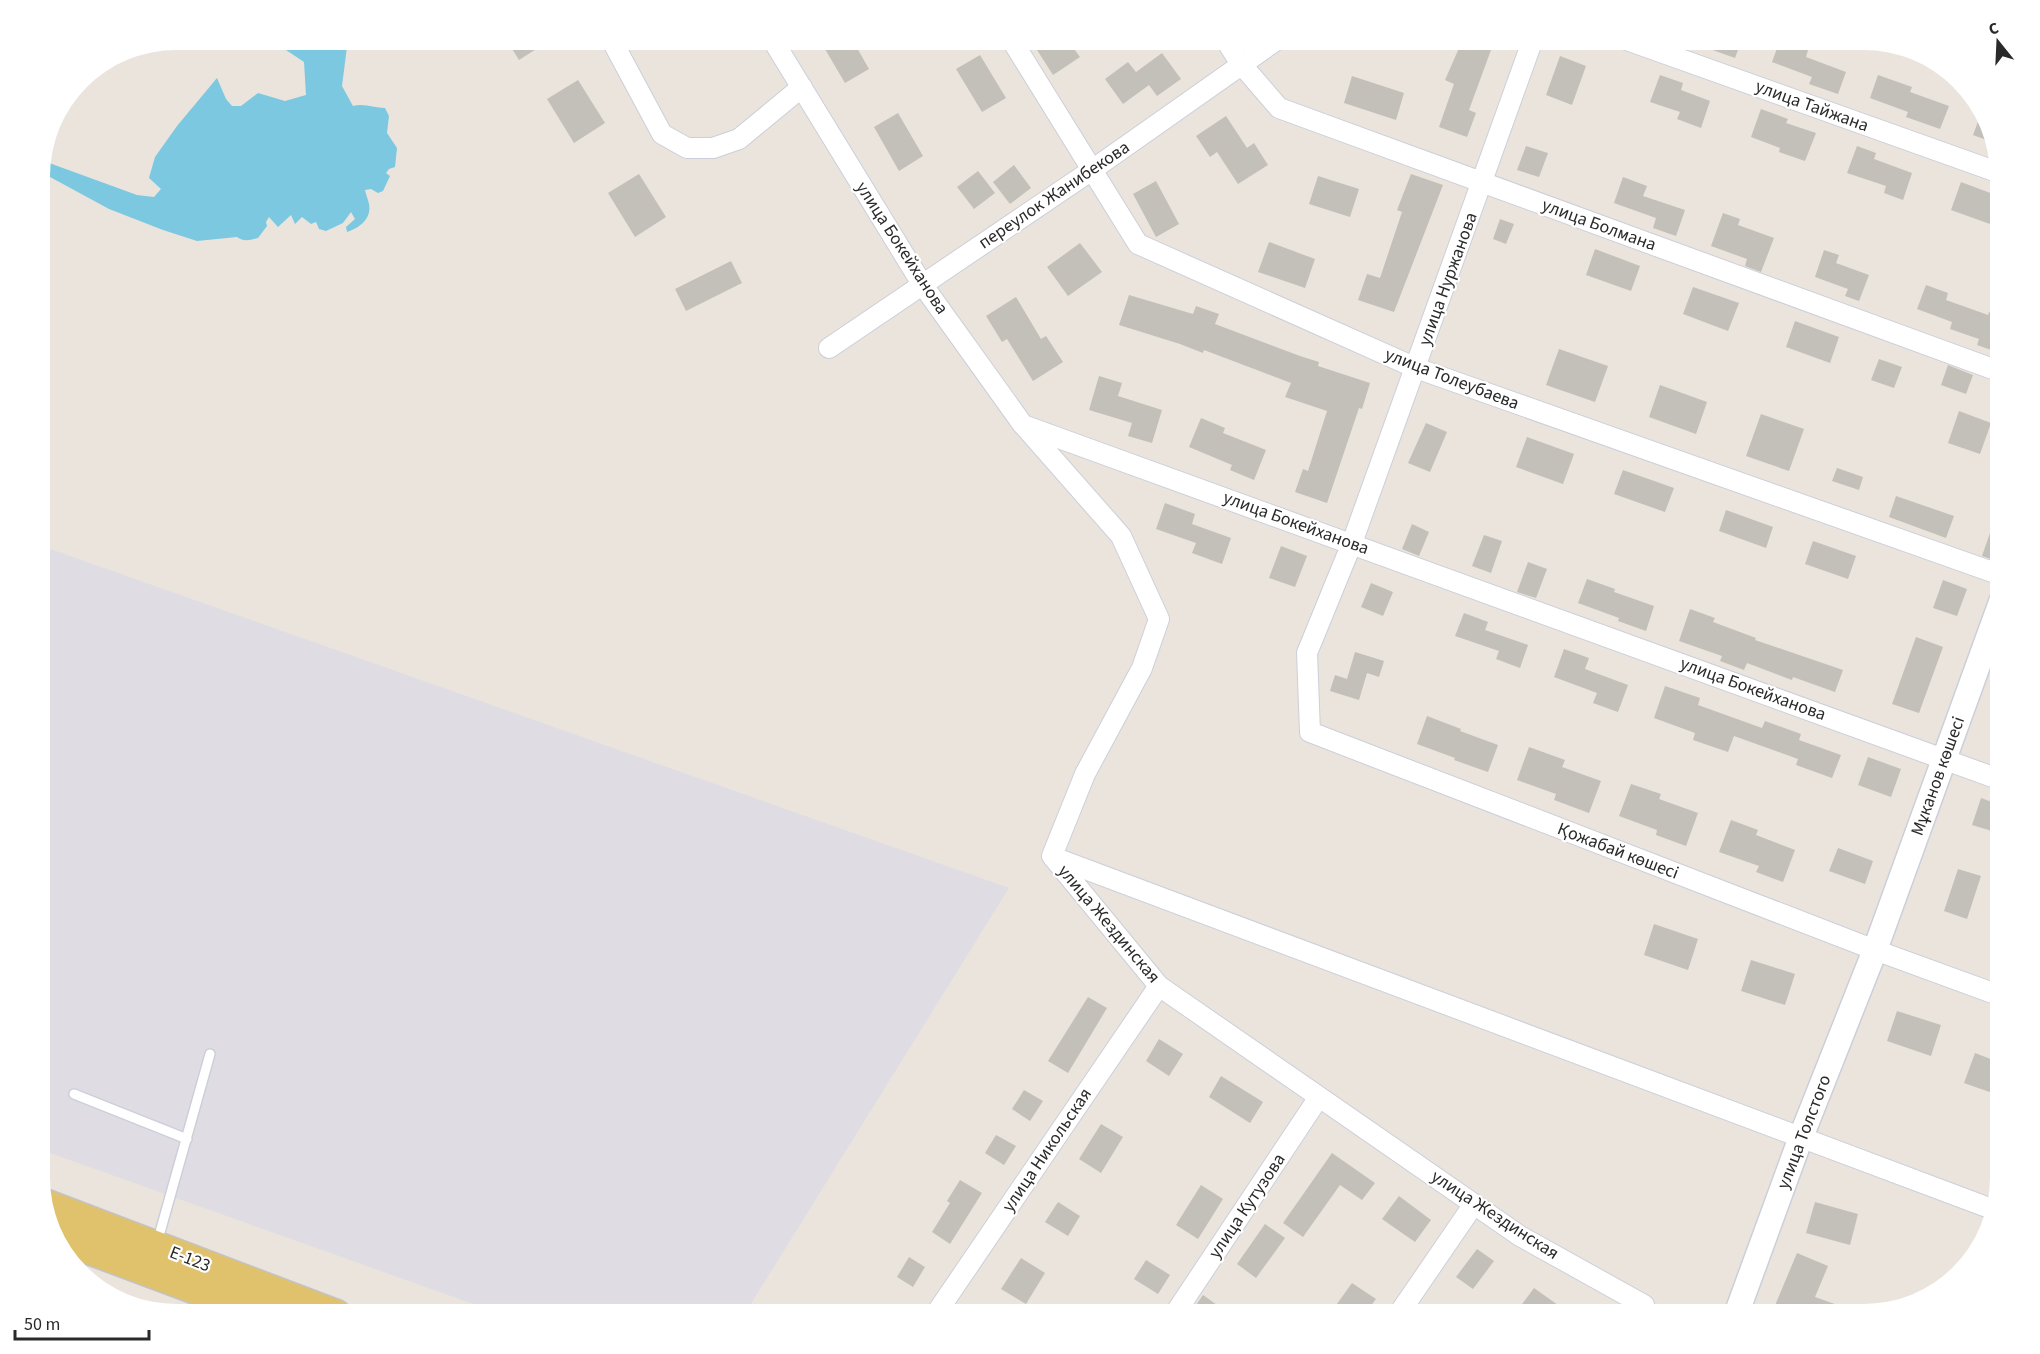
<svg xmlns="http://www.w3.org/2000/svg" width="2040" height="1354" font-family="'Source Sans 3',sans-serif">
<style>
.industrial{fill:#dfdde3}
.water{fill:#7cc8e0}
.building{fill:#c3bfb9}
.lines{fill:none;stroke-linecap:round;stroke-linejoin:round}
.service-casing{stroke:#cccfda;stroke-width:12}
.minor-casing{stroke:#cccfda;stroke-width:22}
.tertiary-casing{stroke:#cccfda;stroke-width:27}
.primary-casing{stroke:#c3c3c3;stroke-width:33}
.service{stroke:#fff;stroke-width:9}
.minor{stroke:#fff;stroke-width:20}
.tertiary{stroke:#fff;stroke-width:24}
.primary{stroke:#e0c26c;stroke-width:30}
.labels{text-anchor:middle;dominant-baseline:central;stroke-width:4.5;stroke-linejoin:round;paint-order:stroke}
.street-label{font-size:18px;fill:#2a2a2a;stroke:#fff}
</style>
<rect width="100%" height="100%" fill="#eae4dd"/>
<!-- industrial -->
<path class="industrial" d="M39,545L1009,888L744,1315H504L39,1149Z"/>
<!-- water -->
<path class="water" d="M275,39H348L342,86L353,106C364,103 374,108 385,108L389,116L387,133L397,148L395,167L389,169L386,173L390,176L383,191L378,193L371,189L365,190C366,195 368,199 369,204C372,219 359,228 347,232L346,227L355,219L351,212L343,223L326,231L319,229L316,222L311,224L302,217L295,224L291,215L278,227L269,217L266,222L267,226L258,238C250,240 244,242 237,237L197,241L163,230L109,209L39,171L41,160L137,195L154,197L161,189L149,178L155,157L177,126L217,78L226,99L232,106H241L258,93L285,101L306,95L304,62L274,42Z"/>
<!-- building -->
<path class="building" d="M506,39H552L519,60Z
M819,39H852L869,69L845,83Z
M1030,39H1067L1080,57L1053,75Z
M1463,39H1495L1469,110L1476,113L1467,137L1439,127L1454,84L1445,80Z
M1687,39H1742L1735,58L1687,41Z
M1780,40L1808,50L1806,57L1846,72L1838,94L1809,84L1812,77L1772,62Z
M1162,53L1181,79L1157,96L1149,85L1123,104L1105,79L1128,62L1136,72Z
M980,55L1006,98L982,112L956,69Z
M1560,56L1586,66L1572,105L1546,95Z
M1660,75L1683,83L1681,90L1710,101L1701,128L1677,119L1680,112L1650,102Z
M1878,75L1912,87L1910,92L1949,106L1940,129L1906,117L1908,112L1870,98Z
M1352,76L1404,93L1396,120L1344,103Z
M578,80L605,123L574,143L547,99Z
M1983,108L1988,126L1992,142L1973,135Z
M1761,109L1788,119L1786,123L1816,133L1805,161L1779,152L1780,148L1751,137Z
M898,113L923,156L899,171L874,127Z
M1226,116L1247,148L1254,143L1268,165L1238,184L1217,152L1210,157L1196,136Z
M1526,146L1548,153L1539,177L1517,170Z
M1857,146L1876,153L1874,159L1912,173L1903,200L1884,193L1886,186L1847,173Z
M1014,165L1031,188L1010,204L993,182Z
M978,171L995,193L974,209L957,187Z
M639,174L666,217L635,237L608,193Z
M1411,174L1443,185L1394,312L1358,300L1367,274L1380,278L1402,212L1397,210Z
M1318,176L1359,189L1350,217L1309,204Z
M1623,177L1647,186L1643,196L1685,210L1676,236L1653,228L1656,218L1614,203Z
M1156,181L1179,224L1156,237L1133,194Z
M1961,182L2001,197V228L1951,210Z
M1723,213L1740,219L1738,225L1774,238L1761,272L1745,266L1747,259L1711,246Z
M1500,219L1514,224L1506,244L1493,239Z
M1269,242L1315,259L1305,288L1258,272Z
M1080,243L1102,272L1068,296L1047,267Z
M1595,249L1640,266L1631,291L1586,275Z
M1824,250L1839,255L1836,263L1869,275L1859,301L1845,296L1848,289L1815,277Z
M731,261L742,283L686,311L675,289Z
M1926,285L1948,293L1946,300L1988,315L1989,312L2001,317V332L1994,351L1977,345L1979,339L1950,329L1952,322L1917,309Z
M1693,287L1739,303L1728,331L1683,314Z
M1129,295L1193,314L1196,306L1219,314L1215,324L1300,356L1319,362L1318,366L1370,383L1362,409L1359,408L1327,503L1295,492L1303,469L1308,471L1327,411L1285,397L1291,383L1204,350L1203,353L1180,344L1119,325Z
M1016,297L1041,339L1046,336L1063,362L1033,381L1007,339L1002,342L986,316Z
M1795,321L1839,337L1830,363L1786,347Z
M1559,349L1608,366L1595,402L1546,385Z
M1879,359L1902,367L1894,388L1871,380Z
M1948,365L1973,375L1966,394L1941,385Z
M1099,376L1122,383L1118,396L1162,410L1152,443L1128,436L1132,423L1089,410Z
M1660,385L1707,402L1696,434L1649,417Z
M1959,411L1991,423L1980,454L1948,443Z
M1761,414L1804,429L1789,471L1746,456Z
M1201,418L1225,428L1223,433L1266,450L1254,480L1230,470L1232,465L1189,447Z
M1426,423L1447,432L1430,472L1408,463Z
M1527,437L1574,454L1563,484L1516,467Z
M1837,468L1863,477L1859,490L1832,481Z
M1623,470L1674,488L1665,512L1614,494Z
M1896,496L1954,516L1946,538L1889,517Z
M1165,503L1195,514L1192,524L1231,538L1222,564L1192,553L1196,543L1156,529Z
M1726,510L1773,527L1766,548L1719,531Z
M1412,524L1429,532L1419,556L1402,549Z
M1990,533L2001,537V542L1994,560L1982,556Z
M1484,535L1502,541L1491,573L1472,566Z
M1813,541L1856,556L1848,579L1805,564Z
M1281,546L1307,556L1295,587L1269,578Z
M1528,562L1547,569L1536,598L1517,592Z
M1587,579L1615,589L1614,592L1654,606L1646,631L1618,621L1619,618L1578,603Z
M1943,580L1967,589L1957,616L1933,608Z
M1371,583L1393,592L1383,616L1361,607Z
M1690,609L1715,618L1713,622L1756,638L1755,640L1843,670L1835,692L1793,677L1792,680L1747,663L1744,670L1720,661L1722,656L1679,641Z
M1464,613L1488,622L1485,630L1528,645L1520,668L1496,659L1499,651L1455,636Z
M1916,637L1943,647L1919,713L1892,704Z
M1564,649L1589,658L1585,669L1628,685L1618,712L1593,703L1597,693L1554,677Z
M1355,652L1384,661L1379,677L1367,673L1359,700L1330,691L1335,675L1347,679Z
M1665,686L1700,698L1698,705L1762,728L1765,721L1801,734L1799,740L1841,755L1832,778L1796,765L1798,759L1734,736L1728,752L1693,740L1695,733L1654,718Z
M1427,716L1461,729L1460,731L1498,745L1488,772L1454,760L1455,758L1417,744Z
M1529,747L1565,760L1562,767L1601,781L1589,813L1554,800L1556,794L1517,780Z
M1868,757L1901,769L1891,797L1858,785Z
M1631,784L1661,794L1659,799L1698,813L1686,846L1656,835L1657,830L1619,816Z
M1981,798L2000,805L1992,831L1972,825Z
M1731,820L1758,830L1756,835L1795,850L1783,882L1756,872L1759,866L1719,852Z
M1838,848L1873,861L1865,884L1829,871Z
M1958,869L1981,876L1967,919L1944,911Z
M1654,924L1698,939L1688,970L1644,955Z
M1751,960L1795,974L1785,1005L1741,991Z
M1088,997L1107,1008L1068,1073L1048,1061Z
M1897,1011L1941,1025L1931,1056L1887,1041Z
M1159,1039L1183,1054L1169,1076L1146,1061Z
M1975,1053L2001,1063V1096L1964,1083Z
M1221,1076L1263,1102L1250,1123L1209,1097Z
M1024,1090L1043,1101L1030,1121L1012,1109Z
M1101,1124L1123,1137L1101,1173L1079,1159Z
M996,1135L1016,1146L1004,1165L985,1153Z
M1332,1153L1375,1183L1362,1200L1340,1185L1303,1237L1283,1223Z
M960,1180L982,1193L950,1244L932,1232L950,1203L947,1201Z
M1201,1185L1223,1199L1198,1239L1176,1225Z
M1399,1196L1431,1220L1415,1242L1382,1219Z
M1058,1202L1080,1216L1068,1236L1045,1222Z
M1815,1202L1858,1214L1850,1245L1806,1233Z
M1265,1224L1285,1238L1256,1278L1237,1264Z
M1477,1249L1494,1261L1473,1289L1456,1277Z
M1797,1253L1828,1266L1815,1297L1860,1313V1315H1771Z
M909,1257L925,1267L913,1287L897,1277Z
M1021,1258L1045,1273L1026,1304L1001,1289Z
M1146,1260L1170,1275L1158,1294L1134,1279Z
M1352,1283L1376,1299L1364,1315H1329Z
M1534,1288L1572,1315H1514Z
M1203,1295L1231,1315H1189Z"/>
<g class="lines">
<defs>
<path id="service" d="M74,1094L187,1139
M157,1243L210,1054"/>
<path id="minor" d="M611,39L662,134L687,148H713L739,139L802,87
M772,39L922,284L1023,425L2001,780
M1011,39L1138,244L1416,368L2001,575
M1225,39L1241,64L1279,108L2001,372
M1533,39L1352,543L1307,653L1310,732L1875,950L2001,996
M1624,39L2000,173
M829,348L1092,170L1278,39
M1026,428L1121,536L1159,619L1142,668L1085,774L1052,856L1159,986L1520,1236L1644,1305L1637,1315
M1053,857L1992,1209
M935,1315L1159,986
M1174,1315L1319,1097
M1398,1315L1474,1204"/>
<path id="tertiary" d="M1736,1315L1801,1137L1875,950L2001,602"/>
<path id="primary" d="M44,1204L336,1315
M54,1236L266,1315"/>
</defs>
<!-- service casing -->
<use href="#service" class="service-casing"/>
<!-- minor casing -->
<use href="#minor" class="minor-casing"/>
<!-- tertiary casing -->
<use href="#tertiary" class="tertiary-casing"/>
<!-- primary casing -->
<use href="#primary" class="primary-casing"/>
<!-- service -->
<use href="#service" class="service"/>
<!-- minor -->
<use href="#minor" class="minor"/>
<!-- tertiary -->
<use href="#tertiary" class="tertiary"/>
<!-- primary -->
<use href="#primary" class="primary"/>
</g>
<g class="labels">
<!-- street labels -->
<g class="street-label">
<text transform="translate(1812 106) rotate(20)">улица Тайжана</text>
<text transform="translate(1054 195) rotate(-34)">переулок Жанибекова</text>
<text transform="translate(1599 225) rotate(20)">улица Болмана</text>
<text transform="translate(902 248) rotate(57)">улица Бокейханова</text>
<text transform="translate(1448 279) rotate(-70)">улица Нуржанова</text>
<text transform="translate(1452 379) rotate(21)">улица Толеубаева</text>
<text transform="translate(1296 523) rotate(20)">улица Бокейханова</text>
<text transform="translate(1753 689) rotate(20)">улица Бокейханова</text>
<text transform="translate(1938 776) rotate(-70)">Мұканов көшесі</text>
<text transform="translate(1618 851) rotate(21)">Қожабай көшесі</text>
<text transform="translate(1109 924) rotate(50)">улица Жездинская</text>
<text transform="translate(1804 1132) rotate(-69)">улица Толстого</text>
<text transform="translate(1047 1150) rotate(-56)">улица Никольская</text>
<text transform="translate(1247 1206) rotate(-56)">улица Кутузова</text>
<text transform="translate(1495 1215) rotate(33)">улица Жездинская</text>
<text transform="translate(190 1259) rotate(21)">Е-123</text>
</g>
</g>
<!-- crop -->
<path d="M0 0H2040V1354H0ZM176 50H1864A126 126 0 0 1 1990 176V1178A126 126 0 0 1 1864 1304H176A126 126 0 0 1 50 1178V176A126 126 0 0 1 176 50Z" fill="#fff" fill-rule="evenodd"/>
<!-- north arrow -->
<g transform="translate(1998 42) rotate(342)" stroke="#ffffff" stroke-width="4.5" paint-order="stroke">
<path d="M0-4.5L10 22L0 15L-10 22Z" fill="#2a2a2a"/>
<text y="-9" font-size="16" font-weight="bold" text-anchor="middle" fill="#2a2a2a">С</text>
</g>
<!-- scale -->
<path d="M15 1330v9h134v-9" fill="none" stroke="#2a2a2a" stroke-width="3"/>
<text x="24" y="1330" font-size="18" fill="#2a2a2a" stroke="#ffffff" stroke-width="4.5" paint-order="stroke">50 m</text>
</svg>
